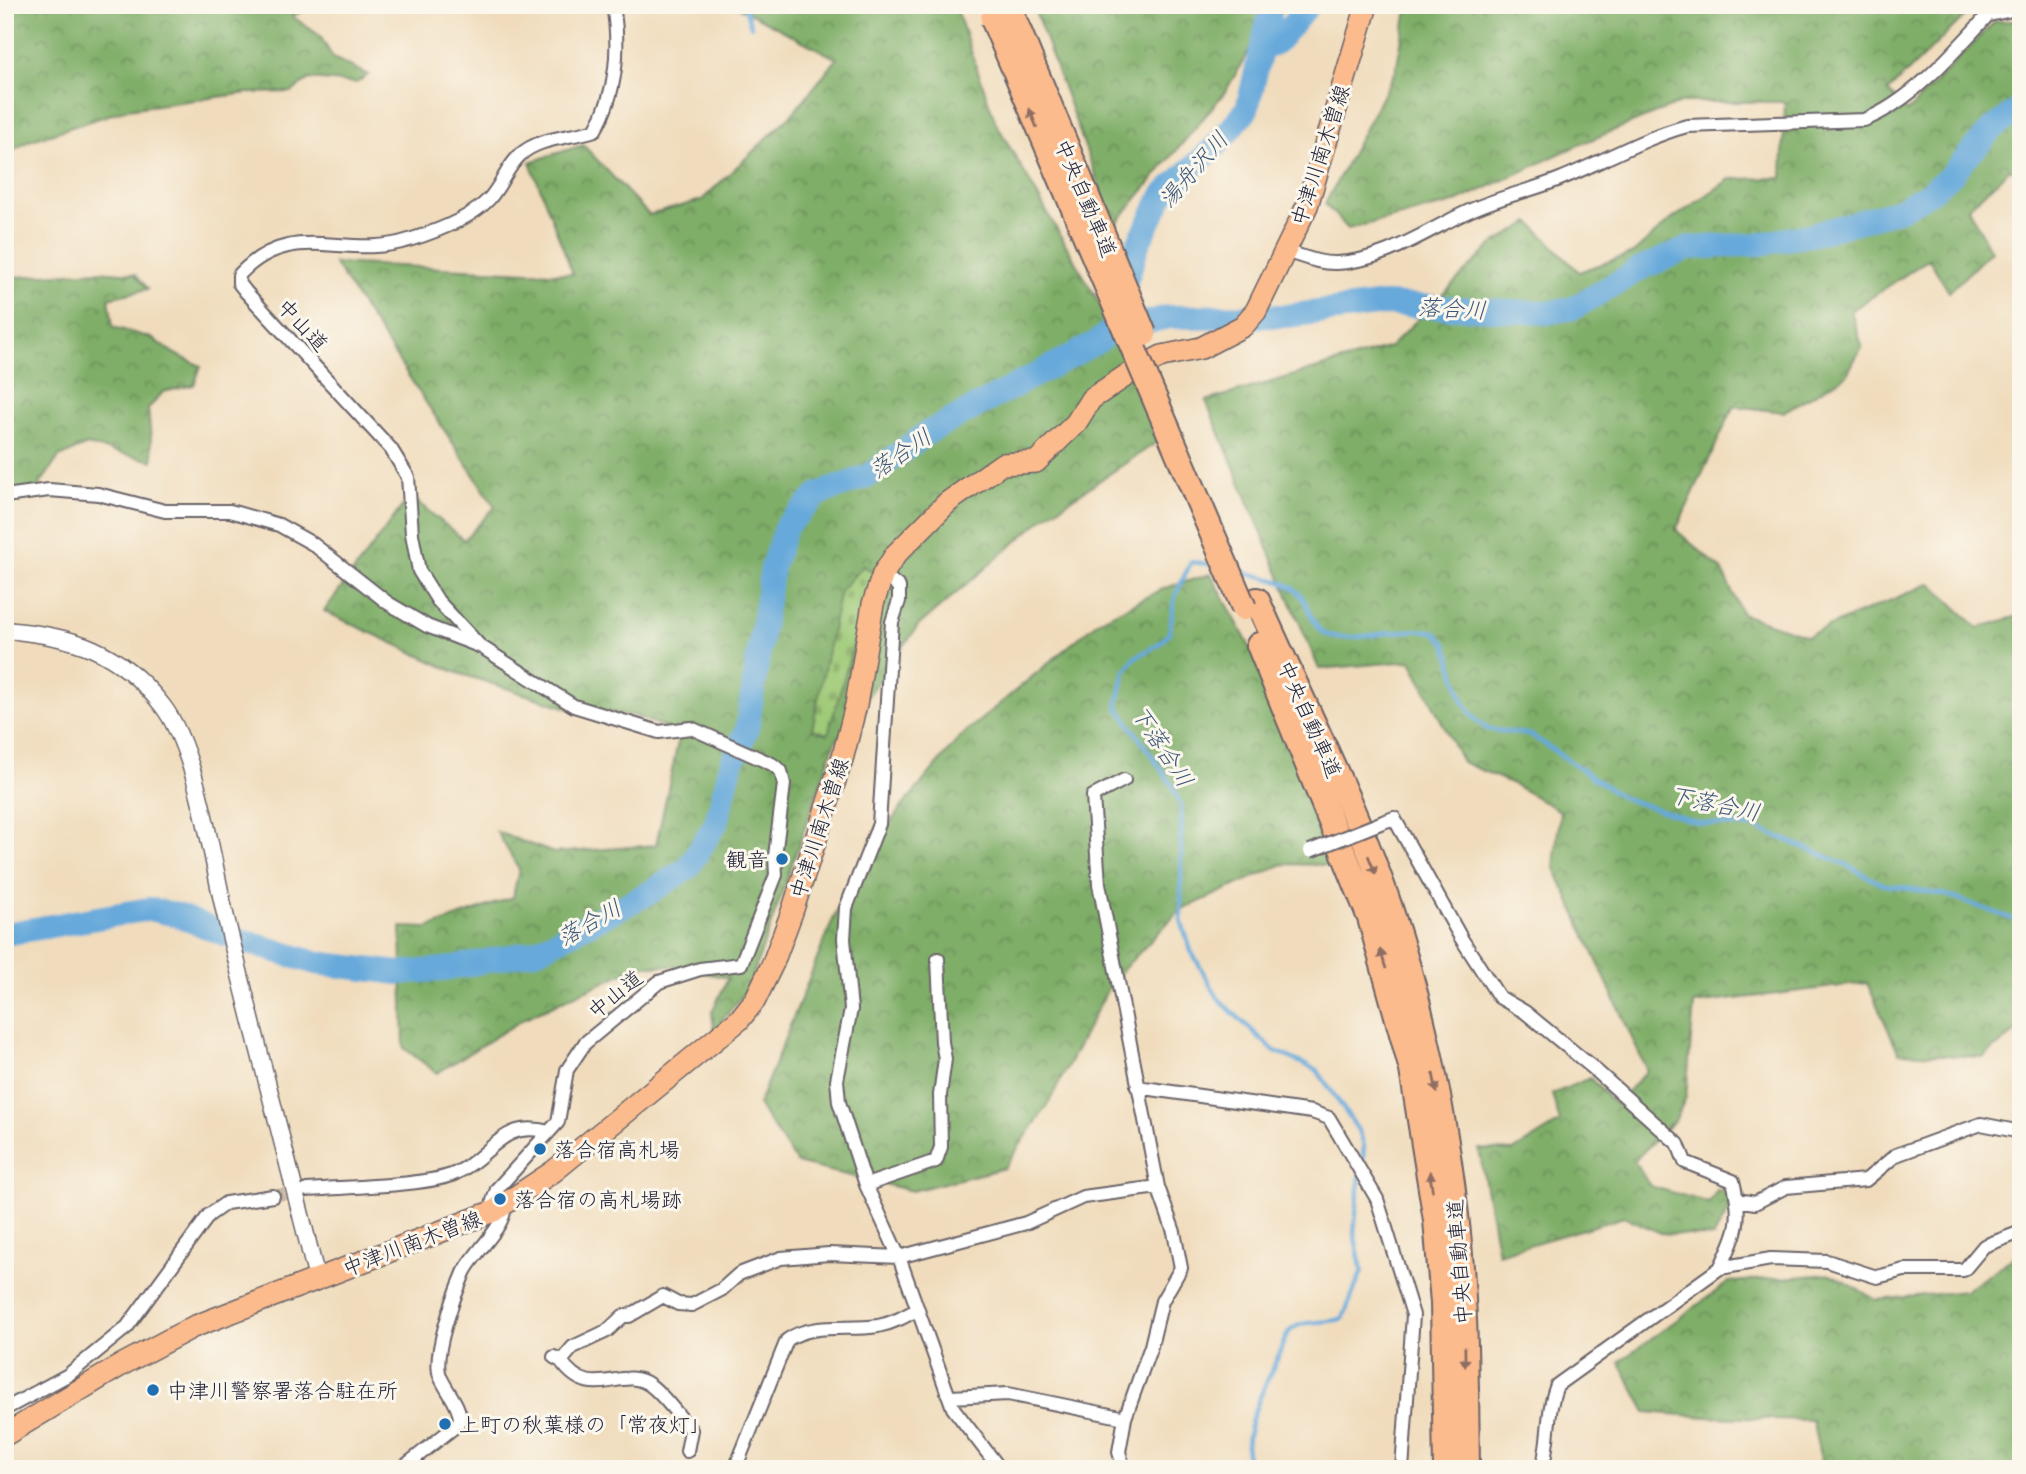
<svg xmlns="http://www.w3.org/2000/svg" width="2026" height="1474" font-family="'Patrick Hand','Klee One',sans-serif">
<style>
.forest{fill:url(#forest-crowns);stroke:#506852;stroke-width:2}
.cemetery{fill:url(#cemetery-stones);stroke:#607659;stroke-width:2}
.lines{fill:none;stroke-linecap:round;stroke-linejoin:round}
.stream{stroke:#66a9da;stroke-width:4.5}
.river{stroke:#66a9da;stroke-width:24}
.minor-tunnel{stroke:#c7b7a2;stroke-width:12;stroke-dasharray:12 6;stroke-linecap:butt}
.minor-casing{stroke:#6a6368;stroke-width:16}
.tertiary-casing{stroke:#6a6368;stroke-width:19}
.primary-casing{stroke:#6a6368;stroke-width:24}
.motorway-casing{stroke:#6a6368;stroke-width:28}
.minor{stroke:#fff;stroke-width:12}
.tertiary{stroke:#fff;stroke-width:16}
.primary{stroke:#fbbb8d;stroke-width:21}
.motorway{stroke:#fbbb8d;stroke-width:24}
.minor-bridge-casing{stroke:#6a6368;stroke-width:16;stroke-linecap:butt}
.motorway-bridge-casing{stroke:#6a6368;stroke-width:28;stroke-linecap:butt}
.minor-bridge{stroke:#fff;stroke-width:12}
.motorway-bridge{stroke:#fbbb8d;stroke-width:24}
.oneway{fill:#8e6e64}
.poi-dot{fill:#1f6fb2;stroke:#fbf7ec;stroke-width:2.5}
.labels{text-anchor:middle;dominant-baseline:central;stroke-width:6;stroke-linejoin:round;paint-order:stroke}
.street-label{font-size:21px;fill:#22223b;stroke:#fbf7ec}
.poi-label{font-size:21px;fill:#22223b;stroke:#fbf7ec;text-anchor:start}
.water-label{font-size:23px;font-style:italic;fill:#3d587b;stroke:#fbf7ec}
</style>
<defs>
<pattern id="forest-crowns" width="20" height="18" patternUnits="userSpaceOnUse" patternTransform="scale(1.75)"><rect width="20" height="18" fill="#7fae68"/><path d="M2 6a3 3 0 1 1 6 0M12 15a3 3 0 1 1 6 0" fill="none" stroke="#688d57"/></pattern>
<pattern id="cemetery-stones" width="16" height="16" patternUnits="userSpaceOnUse" patternTransform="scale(1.75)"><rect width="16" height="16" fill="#9fca77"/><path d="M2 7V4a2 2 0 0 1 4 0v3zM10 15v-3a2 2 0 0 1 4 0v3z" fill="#89ad68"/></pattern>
</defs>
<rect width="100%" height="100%" fill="#fbf7ec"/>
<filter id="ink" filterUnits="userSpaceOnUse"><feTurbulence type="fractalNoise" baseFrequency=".0143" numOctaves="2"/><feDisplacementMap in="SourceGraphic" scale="14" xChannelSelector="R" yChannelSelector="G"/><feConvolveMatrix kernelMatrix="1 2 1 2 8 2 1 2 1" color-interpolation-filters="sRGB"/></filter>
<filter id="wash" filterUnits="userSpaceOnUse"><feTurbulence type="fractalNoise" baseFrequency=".00686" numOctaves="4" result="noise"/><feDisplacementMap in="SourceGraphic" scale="28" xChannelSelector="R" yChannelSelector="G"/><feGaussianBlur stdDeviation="1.57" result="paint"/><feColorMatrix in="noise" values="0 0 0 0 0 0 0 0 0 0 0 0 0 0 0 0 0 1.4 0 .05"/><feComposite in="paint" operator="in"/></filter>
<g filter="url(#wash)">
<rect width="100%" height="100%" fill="#f0dcbc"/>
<!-- forest -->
<path class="forest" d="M5,5H317L292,16L320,36L333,58L368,75L356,83L309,79L292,92L248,93L127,109L29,141L5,155Z
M734,5H955L996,123L1150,392L1160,440L1045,517L918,626L835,742L748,989L714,1030L712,1012L728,978L673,966H639L527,1017L437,1073L404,1048L401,927L428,928L513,897L519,869L497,832L554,853L656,845L680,733L632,715L568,708L455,672L324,611L410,496L464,540L495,507L334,263L573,274L530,162L583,145L649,215L702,200L794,112L837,59Z
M1033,5H1276L1225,92L1114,226Z
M1408,5H1976L1888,91L1907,112L1995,21H2021V175L2010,169L1968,208L1991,251L1949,292L1929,259L1851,311L1862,346L1846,376L1783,412L1734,406L1676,530L1722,570L1742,614L1807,636L1931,583L1978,628L2021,615V1028L1983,1057L1899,1053L1867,983L1694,1004L1686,1097L1676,1119L1634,1161L1650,1186L1709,1203L1717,1190L1728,1192L1731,1206L1713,1237L1661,1233L1624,1217L1498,1254L1479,1149L1513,1151L1560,1122L1552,1094L1590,1078L1615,1104L1647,1071L1554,866L1560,811L1511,783L1462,762L1411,661L1319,669L1206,401L1390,347L1492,245L1530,222L1579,272L1633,253L1668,222L1730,179L1782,178L1785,102H1682L1574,147L1454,203L1348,229L1325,204L1396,70Z
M96,271L135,274L148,289L109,298L113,327L151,338L175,354L201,366L194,385L163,392L148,409L153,461L87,445L59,457L34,493L5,494V278Z
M1211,574L1251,649L1289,737L1328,865L1283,864L1179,911L1112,981L1047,1106L1004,1168L912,1191L797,1163L758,1105L847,885L900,809L960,737L1100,620L1165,588Z
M2021,1252V1469H1823L1812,1420L1707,1417L1646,1412L1619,1362L1729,1282L1831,1274L1877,1300L1965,1291Z"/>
<!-- cemetery -->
<path class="cemetery" d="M863,566L874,572L828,734L812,729L840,591Z"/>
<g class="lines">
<!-- stream -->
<path class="stream" d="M744,5L751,26
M1216,565L1191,562L1175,596L1169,633L1159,644L1134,658L1125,671L1117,706L1172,785L1181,806V920L1191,951L1218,998L1229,1009L1273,1050L1317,1070L1360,1133L1364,1146L1362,1166
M1238,571C1257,576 1283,579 1298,592C1310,603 1311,630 1328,635C1356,644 1401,625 1435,632L1446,644L1463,701L1474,718L1487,729L1531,735L1623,798L1699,823L1754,827L1845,864L1881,884L1947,895L2021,922
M1248,1469C1241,1430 1262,1393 1277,1359C1281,1350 1284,1337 1291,1330C1304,1318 1328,1325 1343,1318L1362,1271L1354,1233L1360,1174"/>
<!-- river -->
<path class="river" d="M1263,49L1277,42L1309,5
M1120,301L1138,244L1163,195L1219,143L1247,109L1272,5
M5,934L149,909L177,915L237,939L316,963L399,973L446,969L536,951L649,893L688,868L716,823L731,765L747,729L772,567L786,526L819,494L868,476L927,433L1099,341L1110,331L1168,317L1286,316L1385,304L1546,313L1574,308L1640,269L1689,248L1760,244L1815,234L1898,210L1926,195L1951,175L1991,130L2021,108"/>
</g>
</g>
<g filter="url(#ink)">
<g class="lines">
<!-- minor-tunnel -->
<path class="minor-tunnel" d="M273,1196L303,1190"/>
<defs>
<path id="minor" d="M1989,15L2021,8
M1285,251C1302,256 1319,264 1337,263C1385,261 1427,230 1469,211C1499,197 1530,191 1560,179C1602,162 1643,138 1687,126L1864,120C1913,102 1962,43 1997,5
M5,496L49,490L98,494L165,511H230L279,525L313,544L388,603L427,626L479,646
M883,574L899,587V601L892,622L879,824L846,908L844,939L851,1009L837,1080L839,1102L866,1185L899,1257L953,1408L1000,1469
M1383,822L1394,818L1461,938L1499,997L1525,1012L1592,1067L1678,1144L1685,1162L1733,1181C1743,1220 1737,1233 1720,1268L1557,1385C1546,1412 1550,1441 1542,1469
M1137,1087L1312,1112L1329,1118L1377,1199L1413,1315L1402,1469
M866,1185L936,1161L941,1147L940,1095L945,1059L942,1042L938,959
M307,1190C341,1187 430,1186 456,1173C493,1156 500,1119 549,1132
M1738,1200L1755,1203L1786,1187L1866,1180L1896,1155L1981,1124L2021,1132
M494,1211L493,1201L497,1189L558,1122L567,1070L585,1043L659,982L700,969L741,964L776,875L775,856L784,784L781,771L772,764L691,728L659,732L574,706L480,646L438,601L419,571L412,534L408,477L391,449L246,292L239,283V275C292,218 344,261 409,240C435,232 470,219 489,199C501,186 507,167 520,155C539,137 571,138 595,130C617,93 620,47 613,5
M1720,1268L1771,1259L1827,1261L1877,1277L1904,1270H1964L1984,1246L2021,1232
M554,1357L561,1361L573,1347L607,1331L623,1316H629L663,1296L678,1304L692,1305L721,1290L739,1274L781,1258L829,1254L899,1257L1026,1223L1083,1197L1158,1187
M561,1361C592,1405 621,1364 650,1385C665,1396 678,1416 691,1430L687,1451
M951,1397L1008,1394L1125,1418
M5,1409L68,1375L127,1327L209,1215L226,1203L273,1196
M401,1469L457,1425L460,1419C460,1405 445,1389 440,1376C432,1355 455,1294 464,1273C472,1254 508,1224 504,1206
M735,1469L787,1340C812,1322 848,1331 878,1326C893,1323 904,1317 918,1309
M1124,1469L1119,1452L1125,1418L1151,1346L1162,1301L1181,1268L1174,1232L1158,1187L1099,884L1093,796L1124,780"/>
<path id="tertiary" d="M5,630C74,636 118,649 162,705C197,749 212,861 226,918C255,1038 287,1158 317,1279"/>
<path id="primary" d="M5,1435L123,1364L193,1327L494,1211L554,1171L739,1020L755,1000L773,963L792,912L843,756L856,705L873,604L883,574L896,554L948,502L1002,464L1036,462L1076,423L1091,399L1133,371L1162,356L1201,348L1243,326L1256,311L1307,206L1367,5"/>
<path id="motorway" d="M1257,600C1302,702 1356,806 1391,911C1423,1009 1444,1112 1456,1215C1466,1299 1466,1384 1467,1469
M1259,645L1370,918L1412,1070L1436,1220L1443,1303L1446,1469"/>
</defs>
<!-- minor casing -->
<use href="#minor" class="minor-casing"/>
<!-- tertiary casing -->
<use href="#tertiary" class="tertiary-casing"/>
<!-- primary casing -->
<use href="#primary" class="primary-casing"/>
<!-- motorway casing -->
<use href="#motorway" class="motorway-casing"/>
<!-- minor -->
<use href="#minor" class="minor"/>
<!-- tertiary -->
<use href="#tertiary" class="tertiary"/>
<!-- primary -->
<use href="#primary" class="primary"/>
<!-- motorway -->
<use href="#motorway" class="motorway"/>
<defs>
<path id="minor-bridge" d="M1310,851L1383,822"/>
<path id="motorway-bridge" d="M1011,12L1144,334
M993,19L1244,608"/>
</defs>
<!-- minor-bridge casing -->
<use href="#minor-bridge" class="minor-bridge-casing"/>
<!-- motorway-bridge casing -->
<use href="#motorway-bridge" class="motorway-bridge-casing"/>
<!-- minor-bridge -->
<use href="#minor-bridge" class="minor-bridge"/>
<!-- motorway-bridge -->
<use href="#motorway-bridge" class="motorway-bridge"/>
</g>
<!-- one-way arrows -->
<defs><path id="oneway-solid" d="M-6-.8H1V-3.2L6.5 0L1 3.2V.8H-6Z" transform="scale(1.75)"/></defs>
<g class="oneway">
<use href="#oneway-solid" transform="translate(1033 118) rotate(-112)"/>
<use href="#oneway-solid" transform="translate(1372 865) rotate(68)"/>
<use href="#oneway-solid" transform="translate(1383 959) rotate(-107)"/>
<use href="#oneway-solid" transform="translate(1435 1083) rotate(79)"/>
<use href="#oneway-solid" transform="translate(1431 1181) rotate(-98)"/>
<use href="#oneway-solid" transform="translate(1465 1357) rotate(89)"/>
</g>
</g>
<!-- markers -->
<g class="poi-dot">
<circle cx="782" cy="859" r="7"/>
<circle cx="540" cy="1149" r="7"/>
<circle cx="500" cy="1199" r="7"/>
<circle cx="153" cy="1390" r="7"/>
<circle cx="445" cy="1424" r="7"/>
</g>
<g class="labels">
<!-- street labels -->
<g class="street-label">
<text transform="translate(1320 155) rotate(-72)">中津川南木曽線</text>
<text transform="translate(1086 198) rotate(67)">中央自動車道</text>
<text transform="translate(303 325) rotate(47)">中山道</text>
<text transform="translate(1310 719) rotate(66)">中央自動車道</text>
<text transform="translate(819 828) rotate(-72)">中津川南木曽線</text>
<text transform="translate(615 994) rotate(-39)">中山道</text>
<text transform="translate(412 1243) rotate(-21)">中津川南木曽線</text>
<text transform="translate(1459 1262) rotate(-94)">中央自動車道</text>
</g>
<!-- poi labels -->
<g class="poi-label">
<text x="768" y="859" text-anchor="end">観音</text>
<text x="554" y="1149">落合宿高札場</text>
<text x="514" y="1199">落合宿の高札場跡</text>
<text x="167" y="1390">中津川警察署落合駐在所</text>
<text x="459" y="1424">上町の秋葉様の「常夜灯」</text>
</g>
<!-- water labels -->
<g class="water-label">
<text transform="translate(1193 169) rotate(-49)">湯舟沢川</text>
<text transform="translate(1452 308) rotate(3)">落合川</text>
<text transform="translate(900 453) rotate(-34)">落合川</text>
<text transform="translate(1163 746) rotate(57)">下落合川</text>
<text transform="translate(1715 803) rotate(12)">下落合川</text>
<text transform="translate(589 922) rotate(-29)">落合川</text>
</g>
</g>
<!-- margin -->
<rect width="2026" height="1474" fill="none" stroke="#fbf7ec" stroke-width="28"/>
</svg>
